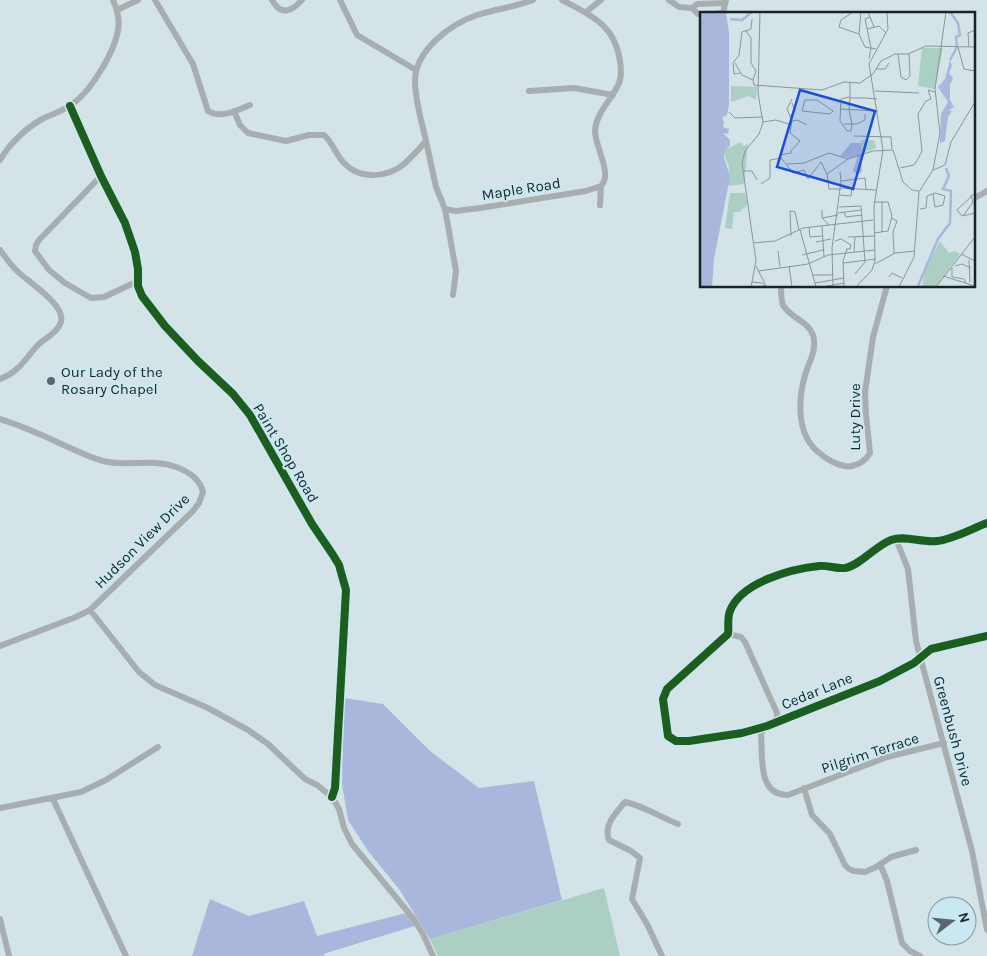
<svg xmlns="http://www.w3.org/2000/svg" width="987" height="956" font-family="Karla,sans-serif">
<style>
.green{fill:#accfc3}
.water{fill:#aab7dc}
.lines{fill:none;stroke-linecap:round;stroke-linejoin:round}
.street{stroke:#a8adb0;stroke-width:6}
.cycleway-casing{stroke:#cae8f1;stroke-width:11}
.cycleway{stroke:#1b5e20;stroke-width:8}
.poi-dot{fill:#59676b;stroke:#cae8f1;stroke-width:2}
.labels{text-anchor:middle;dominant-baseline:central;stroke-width:4;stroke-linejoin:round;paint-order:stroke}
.street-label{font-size:15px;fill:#182427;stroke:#cae8f1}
.poi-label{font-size:15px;fill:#182427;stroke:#cae8f1;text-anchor:start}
.inset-river{fill:none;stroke:#aab7dc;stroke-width:2.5}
.inset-road{fill:none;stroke:#88979b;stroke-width:1}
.view{fill:#1d4ed8;fill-opacity:0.15;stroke:#1d4ed8;stroke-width:2.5}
.inset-edge{fill:none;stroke:#182427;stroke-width:2.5}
</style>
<rect width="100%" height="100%" fill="#d3e3e8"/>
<!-- green -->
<path class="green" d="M604,888L620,956H438L430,939Z"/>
<!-- water -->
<path class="water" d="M344,698L383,704L430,751L479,788L534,781L562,900L430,939L399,889L368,851L348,820L342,784Z
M210,899L249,916L304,901L317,936L406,913L415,926L323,954L325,956H192Z"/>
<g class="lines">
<!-- street -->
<path class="street" d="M155,0L193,64L208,111C221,119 237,110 250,105
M272,0C281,16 291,12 302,0
M340,0L357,35L416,70
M562,0C591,15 615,25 620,61C621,68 622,76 619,83C612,100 596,112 595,131C595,147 613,174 601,186L600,205
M669,0L679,7L692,8L697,4L724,3
M692,8L698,14H704
M117,10L138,0
M586,12L601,0
M713,14L723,13L726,0
M529,91L574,88L613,95
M70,106L101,176L125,223L135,252L138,269V286L142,296L165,326L198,361L233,394L250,415L312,524L333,555L339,565L346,590L335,788L332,797
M234,111L240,125L248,133L286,141L309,135H324C333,143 336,155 344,163C360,180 387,178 404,164C412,157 419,149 426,141C422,122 415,101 415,81C415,50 451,24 477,15C496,9 515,7 533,0
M426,141L436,187L445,209L450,237L456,271L453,295
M0,160C10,143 27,127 44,118C55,113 66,110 75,102C92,89 115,51 118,30C120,19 117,10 113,0
M101,176L39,240L36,245L35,251L49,270L65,283L91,298L104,297L138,281
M973,199L987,191
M445,209L456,211L480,208L586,191L601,186
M0,250C5,257 11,265 17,271C28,282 66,305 61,322C58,333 44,338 37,346C25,359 18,373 0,379
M781,286C781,292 781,300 783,305C790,318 808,321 813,335C817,349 810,360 806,372C798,397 796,433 817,451C825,458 833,464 844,466C854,468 865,462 870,453L866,414L865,392L873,337L887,286
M0,419C23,426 45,436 68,447C79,452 91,458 103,461C127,467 152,458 176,467C187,471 200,479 203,492L199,503L193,511L90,610L76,617L0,646
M987,523C971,529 954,539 937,541C922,543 905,535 891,540C875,546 861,565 845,568C837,569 827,565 819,566C791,569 741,582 730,611C727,618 729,626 728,634L667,689L663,699L668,736L676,741H689L742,733L767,726L880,681L914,663L931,649L987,636
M896,539L908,569L916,641L972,851L987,930
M90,610L139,672L155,685L208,708L248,730L268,744L305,779L317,785L332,797L339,809L344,828L352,844L413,918L423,934L433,956
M728,634L741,637L745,642L777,713V718L763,730L761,735C763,757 757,795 788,795L887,757L944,743
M804,788L812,815L830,834L845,865L849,869L854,871L865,872L876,867L891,857L916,850
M53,799L126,956
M0,808L81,792L106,780L158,747
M880,864L887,881L902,943L910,951L920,956
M0,919L9,956
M662,956L647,924L632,899L640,858L631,851L609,840C603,825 616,813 625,802C644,806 660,817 678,824"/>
<defs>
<path id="cycleway" d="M70,106L101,176L125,223L135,252L138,269V286L142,296L165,326L198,361L233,394L250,415L312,524L333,555L339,565L346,590L335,788L332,797
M987,523C971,529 954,539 937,541C922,543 905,535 891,540C875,546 861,565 845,568C837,569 827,565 819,566C791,569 741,582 730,611C727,618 729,626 728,634L667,689L663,699L668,736L676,741H689L742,733L767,726L880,681L914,663L931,649L987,636"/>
</defs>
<!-- cycleway casing -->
<use href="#cycleway" class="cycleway-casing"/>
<!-- cycleway -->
<use href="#cycleway" class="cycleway"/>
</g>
<!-- markers -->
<circle class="poi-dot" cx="51" cy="381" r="5"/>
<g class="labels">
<!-- street labels -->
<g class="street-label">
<text transform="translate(521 189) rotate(-9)">Maple Road</text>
<text transform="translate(855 417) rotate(-90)">Luty Drive</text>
<text transform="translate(286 453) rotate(59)">Paint Shop Road</text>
<text transform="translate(142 541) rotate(-45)">Hudson View Drive</text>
<text transform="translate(817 691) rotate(-22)">Cedar Lane</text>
<text transform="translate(953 731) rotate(75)">Greenbush Drive</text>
<text transform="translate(870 753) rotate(-18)">Pilgrim Terrace</text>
</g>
<!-- poi labels -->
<g class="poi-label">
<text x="61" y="372">Our Lady of the<tspan x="61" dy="17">Rosary Chapel</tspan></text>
</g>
</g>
<!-- overview -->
<g transform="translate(700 12)">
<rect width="275" height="275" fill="#d3e3e8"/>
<path d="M222,36H243L235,77L218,74ZM31,74L57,75L56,88L49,84L31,90ZM161,128H174L176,136L161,142ZM40,130L44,134L48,132L44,172L28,174L29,155L23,139ZM30,181H45L48,192L40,200H34L32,217L25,216ZM240,229L249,241L255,239L260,242L236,275H222L225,258Z" fill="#accfc3"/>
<path d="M0,0H26L29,20V93L27,103L22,106L24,110L29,109L24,110L23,115L29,117L28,122L23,121L30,128V134L24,139V145L30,165L14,247L12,275H0ZM250,48L252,54L249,61L253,66L250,73V88L254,95L249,98L252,99L248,105L245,129L240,131L241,102L248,90L238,75L245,67ZM151,131H161L162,160L157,162L153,159L158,143L150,146L140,144Z" fill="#aab7dc"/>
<path class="inset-river" d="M30,7L42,8L52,0M250,48L257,35L256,25L260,23L258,11L250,0M218,274L238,227L250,211L251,179L243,177L249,164L246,156"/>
<path class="inset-road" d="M153,0L141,8L139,15L159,22L165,35L176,37M168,0L174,15M167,17L179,14L186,21M159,22L161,0M258,35L264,57L275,59M269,35L268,21L275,18M198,42L201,65L206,68L210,64L209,41M169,47L171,36L165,7L170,5M35,51L42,63L53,68L56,59L51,51V26L46,19M176,57H185L189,51M40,61L34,62L33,51L39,43L42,20L51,17L52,7M53,68L54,73L122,78L144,70L160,71L173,62L181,49L195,42H208L226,34L275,35M150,70V86L149,97L152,113L151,119H147L140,109L141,87L149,85L150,86H165L177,87M175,79L219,81M105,88H117L133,99L130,102L102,99ZM140,97L178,99M29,100L35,106L63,105M90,104L95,99L92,91M92,109L87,97L92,87M92,109L97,108L107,113M63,110L76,108L89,112M144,112H157L165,108V102M154,124L191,125L192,137M91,139L100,129L90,121L92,109M81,146L80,143L91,141V138M87,152L104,151L129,141L148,147M200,156L214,153L219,145L222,139L218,102L226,89L231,87L228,78L235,80M233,158L245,153L251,130L275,90M43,159H52L57,168M127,162L148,147L173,139L193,138L203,170L212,178L219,179M141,169L165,166L166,177M61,172L70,166V148L81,146L93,161L104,158L108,167L121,150L127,162L129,177H141M141,176L176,178M275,181L257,198L262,204L275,201M140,183L151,184L152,176M182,190V220M139,195L161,194L165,250L155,262M220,197L226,196L227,184L235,181L245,184L243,193L235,195L233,182M122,198V206L129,213M144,200L146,205L162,203M138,201L161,198M263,204L273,190L271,183M122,206L138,203M191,206L197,209L193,220L194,241M122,214L124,245M109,215L110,225L122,224M100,218L116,275M174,221L188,219L192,204L188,190H174M91,224L90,199L95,200L99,218M148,225L174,224M135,229L141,227L151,233L150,237H146M116,230L131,227M53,231L75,229L103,216L173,208M78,239L80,255M154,240L155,225M261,242L275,249M102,243L123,238M269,248L270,270M143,251L176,247M175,252L195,241L215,239M56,254L66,274M89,254L92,275M255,254L262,252L271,256M252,256V265L264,267L266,271M59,259L108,252L128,243L175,238M113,263H133M243,264L275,274M189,265L192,261L202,266M52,270L62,271L66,275M115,271L144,266M51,275L56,249L42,151L45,139L59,122L63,111L58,81L60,0M122,275L144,271M133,275L132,236L141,169L140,160M144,275L143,249L147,237M156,275L172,258L175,248L174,194L183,138L169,52L188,17L187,0M199,275L214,245L219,180L233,158L240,121L235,77L246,0M236,275L275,225"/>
<path class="view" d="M100,78L175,99L153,177L77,155Z"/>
<rect width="275" height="275" class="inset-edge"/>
</g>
<!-- north arrow -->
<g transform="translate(952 921) rotate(74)"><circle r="24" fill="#cae8f1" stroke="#839aa0"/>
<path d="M0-4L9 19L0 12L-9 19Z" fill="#59676b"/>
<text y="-8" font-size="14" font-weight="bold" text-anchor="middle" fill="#182427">N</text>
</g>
</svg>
